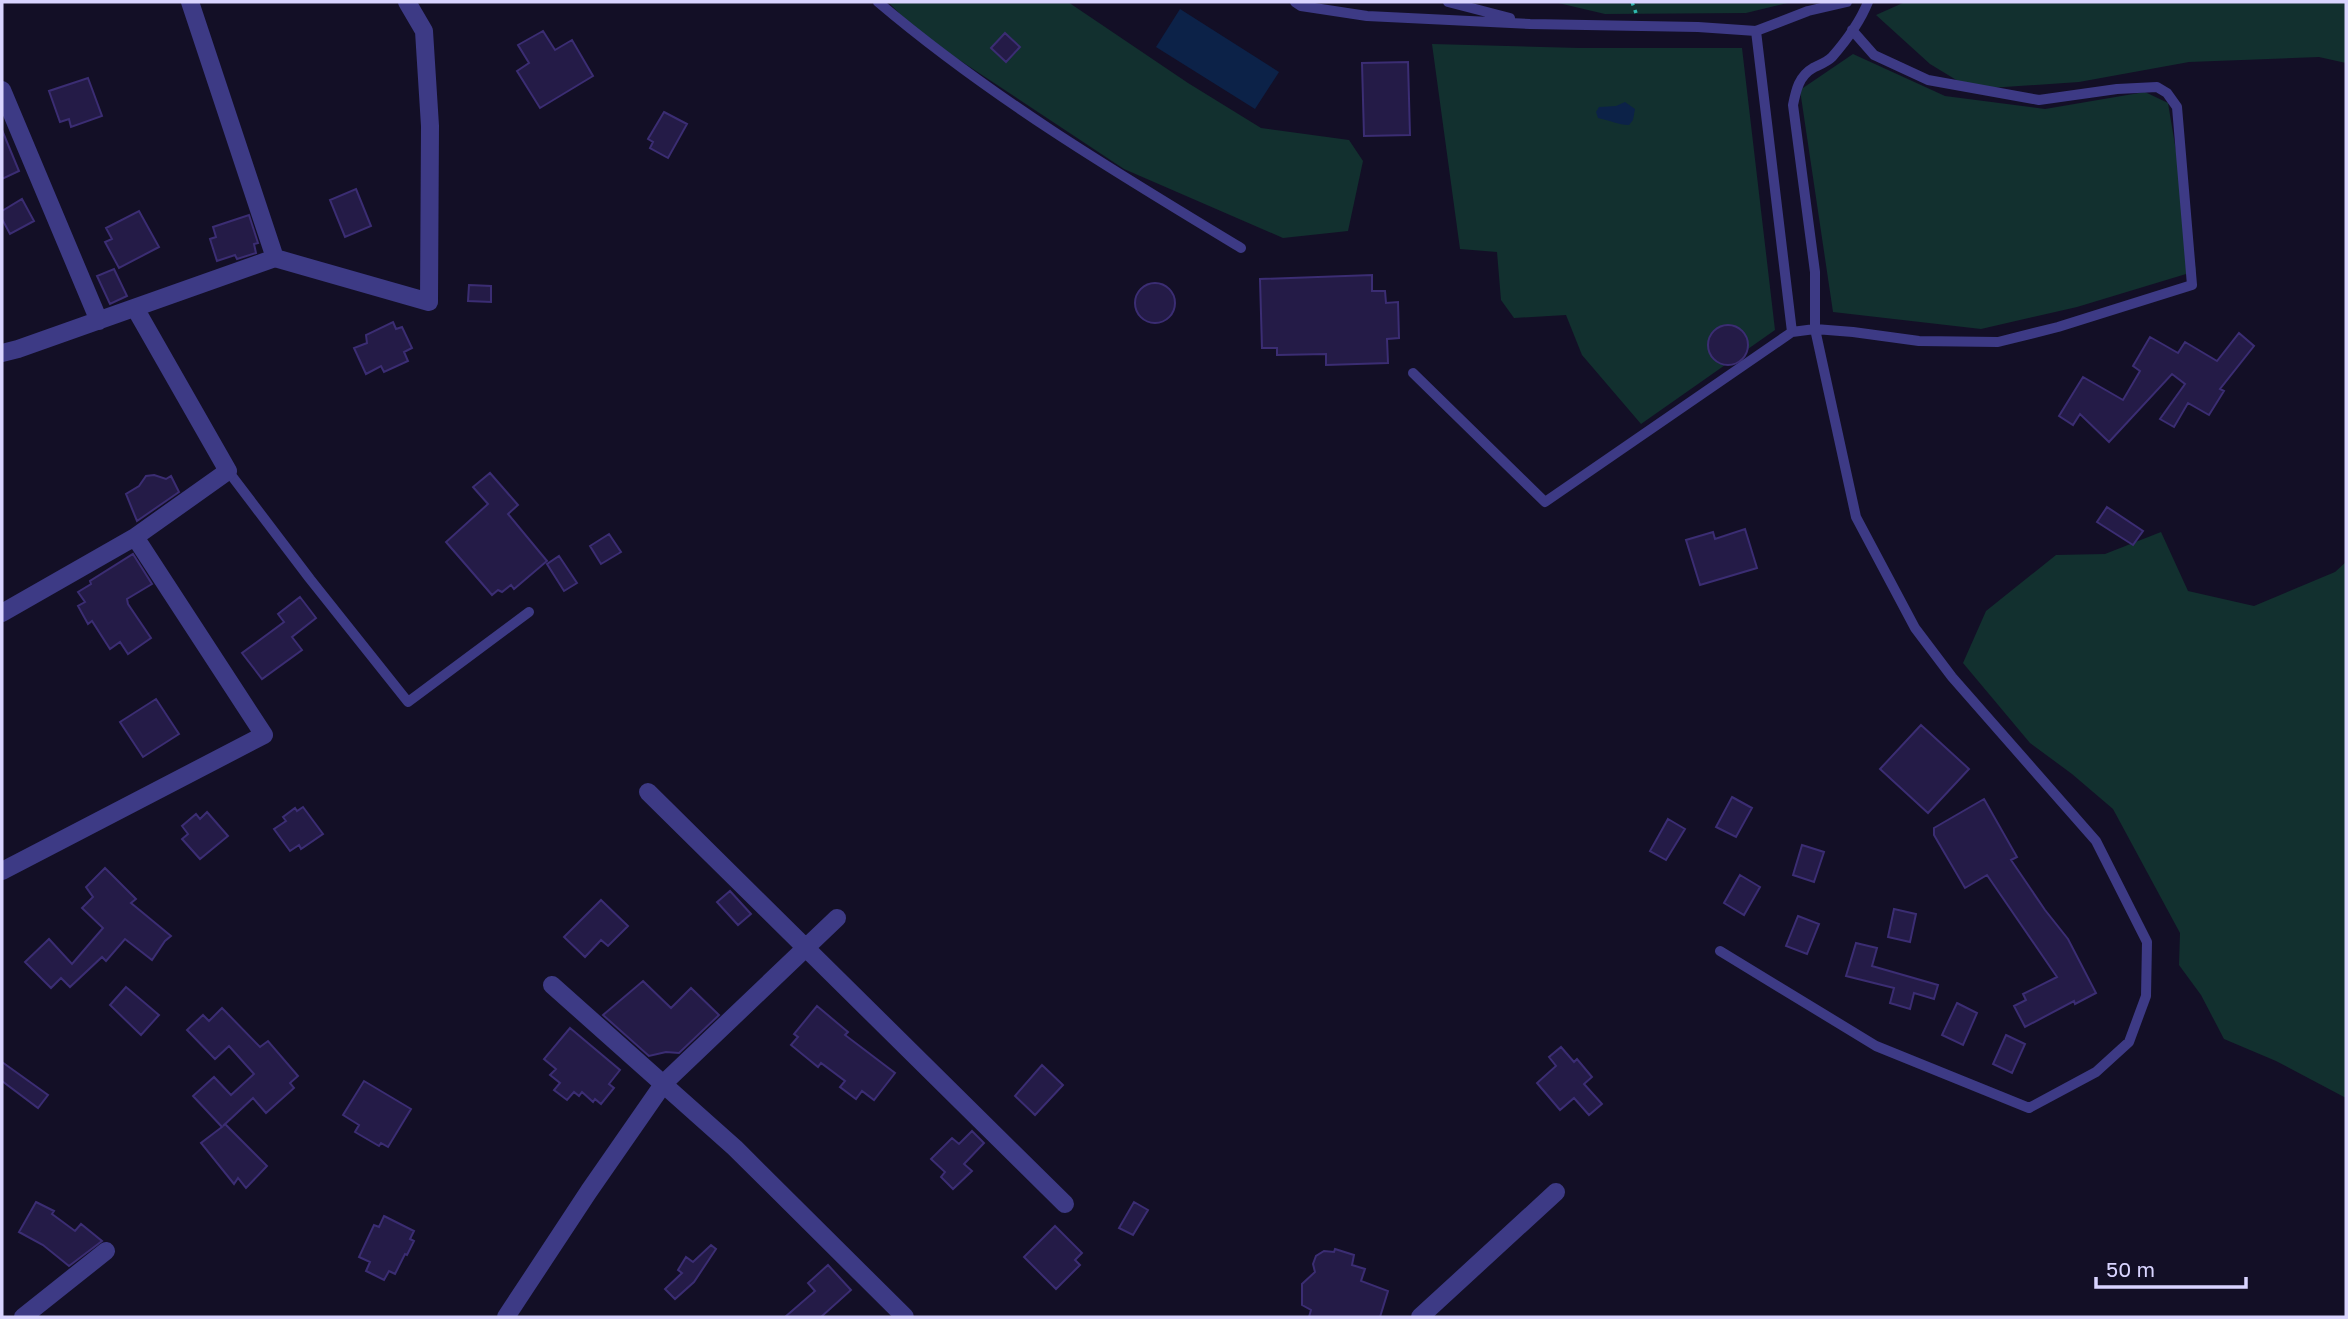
<svg xmlns="http://www.w3.org/2000/svg" width="2348" height="1319" font-family="'Golos Text',sans-serif">
<style>
.green{fill:#12302f}
.water{fill:#0c2248}
.building{fill:#241b47;stroke:#3b2d73;stroke-width:2}
.lines{fill:none;stroke-linecap:round;stroke-linejoin:round}
.path{stroke:#2fb8b0;stroke-width:3.5;stroke-dasharray:3.5 5;stroke-linecap:butt}
.service{stroke:#3d3a85;stroke-width:10}
.minor{stroke:#3d3a85;stroke-width:18}
</style>
<rect width="100%" height="100%" fill="#130f26"/>
<!-- green -->
<path class="green" d="M888,2H1068L1188,83L1261,128L1349,140L1363,161L1348,231L1283,238L1124,169L920,34Z
M1554,2H1792L1746,13L1605,14Z
M1905,2H2346V63L2319,57L2189,62L2079,82L1989,88L1958,81L1930,64L1876,15Z
M1432,44L1579,48H1742L1775,330L1641,424L1582,355L1566,315L1514,318L1501,300L1497,252L1460,249Z
M1853,54L1945,96L2045,109L2145,92L2168,103L2196,271L2077,307L1981,329L1833,312L1800,90Z
M2161,532L2188,591L2254,606L2335,572L2346,562V1098L2276,1061L2224,1039L2201,995L2179,965L2180,933L2113,809L2072,774L2030,743L1963,663L1986,611L2056,555L2105,554Z"/>
<!-- water -->
<path class="water" d="M1180,9L1279,72L1255,109L1156,47Z
M1625,102L1635,109L1633,120L1629,125C1618,125 1609,120 1598,118L1596,112L1599,107L1616,106Z"/>
<!-- building -->
<path class="building" d="M543,31L555,50L572,40L593,76L540,108L517,71L529,63L518,45Z
M1005,33L1020,47L1006,62L991,48Z
M1408,62L1410,135L1364,136L1362,63Z
M88,78L102,116L71,127L69,119L60,122L49,91Z
M664,112L687,124L668,158L650,148L653,142L648,139Z
M2,130L19,171L2,179Z
M356,189L371,226L345,237L330,200Z
M22,199L34,221L10,234L2,219V211Z
M139,211L159,247L119,268L105,242L112,239L106,228Z
M249,215L258,243L254,244L256,253L237,259L235,255L217,261L210,239L216,237L213,227Z
M114,269L127,296L110,304L97,276Z
M1372,275V291H1385L1386,303L1398,302L1399,338L1387,339L1388,363L1326,365V354L1277,355V348H1262L1260,279Z
M1135 303a20 20 0 1 1 40 0a20 20 0 1 1-40 0Z
M469,285L491,286V302L468,301Z
M393,322L396,329L402,327L412,348L404,352L408,361L384,372L381,366L366,374L354,348L367,343L366,335Z
M1708 345a20 20 0 1 1 40 0a20 20 0 1 1-40 0Z
M2239,333L2254,346L2220,389L2224,391L2209,415L2188,403L2174,427L2160,419L2185,384L2172,374L2109,442L2080,414L2073,425L2059,416L2083,377L2123,400L2140,371L2133,366L2150,337L2178,353L2185,342L2217,361Z
M490,473L518,505L508,514L547,561L514,589L511,585L502,592L498,590L492,595L446,542L488,504L473,487Z
M154,475L166,479L171,476L179,492L137,521L126,494L139,486L146,476Z
M2107,507L2143,531L2133,545L2097,522Z
M1745,529L1757,568L1700,585L1686,540L1713,532L1715,539Z
M609,534L621,552L601,564L590,546Z
M133,554L152,584L127,599L128,604L151,638L128,654L120,642L110,649L92,621L88,624L78,606L85,602L78,592L91,584L90,581Z
M559,556L577,583L564,591L547,564Z
M300,597L316,618L292,637L302,650L262,679L242,653L284,622L278,614Z
M156,699L179,734L143,757L120,722Z
M1921,725L1969,769L1928,813L1880,769Z
M1732,797L1752,808L1736,837L1716,827Z
M1984,799L2017,857L2011,860L2045,910L2068,939L2096,993L2075,1004L2074,1001L2025,1027L2014,1006L2026,1000L2023,994L2057,977L1987,875L1965,888L1934,835V828Z
M303,807L323,834L301,849L299,845L290,851L274,829L286,821L283,817L295,808L297,811Z
M207,812L228,836L200,859L182,839L188,834L182,826L196,814L200,819Z
M1668,819L1685,829L1666,860L1650,851Z
M1802,845L1824,852L1814,882L1793,875Z
M105,868L136,899L131,903L171,936L165,941L152,960L125,939L106,961L102,957L70,987L61,978L51,988L25,962L49,939L72,964L103,928L82,908L93,897L86,887Z
M1740,875L1760,887L1744,915L1724,903Z
M730,891L751,914L738,925L717,902Z
M601,900L628,926L608,946L601,940L585,957L564,937Z
M1894,909L1916,914L1910,942L1888,937Z
M1798,916L1819,924L1807,954L1786,946Z
M1856,943L1877,948L1872,966L1938,985L1934,999L1914,993L1910,1009L1890,1003L1894,988L1846,976Z
M643,981L671,1008L691,988L719,1015L679,1053L666,1052L649,1056L603,1015Z
M126,987L159,1015L141,1035L110,1005Z
M1957,1003L1977,1013L1963,1045L1942,1035Z
M817,1006L848,1032L845,1035L895,1073L874,1100L862,1091L856,1099L840,1087L845,1081L821,1063L818,1067L791,1045L798,1037L794,1034Z
M222,1008L260,1047L268,1041L298,1076L290,1083L294,1088L266,1113L253,1098L223,1126L225,1124L267,1166L246,1188L238,1178L234,1184L201,1143L222,1127L193,1096L214,1077L231,1095L254,1074L229,1046L215,1059L187,1030L203,1015L209,1021Z
M570,1028L620,1070L609,1084L614,1088L601,1104L595,1099L593,1102L582,1092L579,1096L574,1092L567,1100L554,1090L560,1083L550,1075L556,1069L544,1059Z
M2006,1035L2025,1044L2012,1073L1993,1064Z
M1561,1047L1574,1062L1577,1059L1592,1077L1584,1084L1602,1104L1589,1115L1574,1098L1560,1110L1537,1083L1556,1066L1549,1057Z
M2,1062L48,1095L38,1108L2,1081Z
M1042,1065L1063,1085L1035,1115L1015,1096Z
M364,1081L411,1109L388,1147L381,1143L379,1146L355,1132L359,1125L343,1115Z
M972,1131L984,1143L964,1164L972,1171L953,1189L941,1177L945,1172L931,1159L952,1138L959,1144Z
M36,1202L54,1211L52,1214L75,1231L81,1224L102,1241L69,1266L43,1245L19,1232Z
M1134,1202L1148,1210L1133,1235L1119,1228Z
M384,1216L414,1231L410,1239L414,1241L407,1255L405,1254L395,1274L389,1271L384,1280L366,1271L370,1262L359,1257L374,1225L379,1227Z
M1055,1226L1082,1253L1075,1260L1080,1265L1056,1289L1024,1257Z
M711,1245L716,1249L694,1282L675,1299L665,1289L682,1273L678,1270L686,1257L693,1262Z
M1335,1249L1354,1255L1352,1265L1365,1269L1361,1281L1388,1291L1380,1317H1309L1311,1310L1302,1305V1284L1315,1272L1313,1264L1316,1256L1324,1251L1334,1252Z
M828,1265L851,1290L821,1317H785L815,1291L808,1283Z"/>
<g class="lines">
<!-- path -->
<path class="path" d="M1632,2L1636,13"/>
<!-- service -->
<path class="service" d="M878,2C990,97 1115,172 1241,248
M1295,2L1301,6L1367,16L1530,24L1698,27L1756,31L1808,11L1847,2
M1448,2L1510,18
M1852,30L1874,55L1928,80L2039,100L2117,89L2157,87L2167,93L2177,107L2192,285L2058,327L1998,342L1919,341L1853,332L1815,329V272L1793,105C1796,90 1799,76 1813,68C1819,65 1827,62 1832,57C1846,41 1860,22 1868,2
M1413,373L1545,502L1792,332L1756,31
M228,471L310,579L408,702L529,612
M1720,951L1876,1046L2029,1108L2096,1072L2129,1042L2146,996L2147,942L2096,841L1952,677L1915,628L1856,517L1815,329L1792,332"/>
<!-- minor -->
<path class="minor" d="M190,2L275,258
M2,90L99,321
M2,353L18,349L275,258L429,302L430,126L424,31L407,2
M2,613L135,537L228,471L135,308
M648,792L1065,1204
M2,871L264,735L135,537
M552,985L735,1148L905,1317
M23,1317L106,1251
M506,1317L589,1191L664,1083L837,918
M1420,1317L1556,1192"/>
</g>
<!-- border -->
<rect width="2348" height="1319" fill="none" stroke="#d9d4ff" stroke-width="7"/>
<!-- scale -->
<path d="M2096 1277v10h150v-10" fill="none" stroke="#d9d4ff" stroke-width="3.5"/>
<text x="2106" y="1277" font-size="21" fill="#d9d4ff" stroke="#130f26" stroke-width="5" paint-order="stroke">50 m</text>
</svg>
